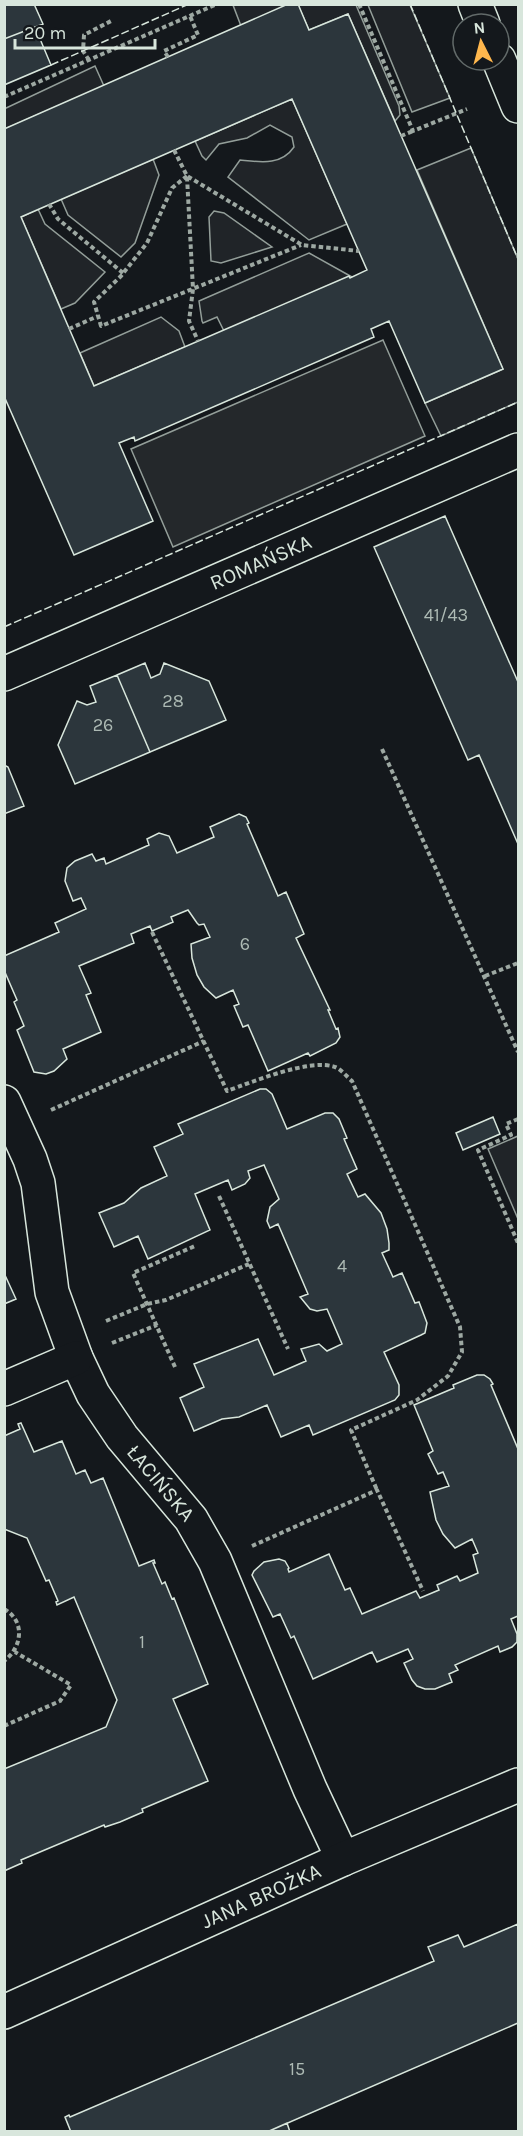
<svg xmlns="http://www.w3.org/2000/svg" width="523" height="2136" font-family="Karla,sans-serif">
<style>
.green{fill:#202428;stroke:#939e99;stroke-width:1.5}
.parking{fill:#24282b;stroke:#939e99;stroke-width:1.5}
.building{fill:#2c363c;stroke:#d8e6dc;stroke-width:1.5;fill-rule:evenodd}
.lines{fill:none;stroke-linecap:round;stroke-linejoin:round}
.street-casing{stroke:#d8e6dc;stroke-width:36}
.secondary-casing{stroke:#d8e6dc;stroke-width:36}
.path{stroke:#9da8a2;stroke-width:4;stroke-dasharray:4.5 3;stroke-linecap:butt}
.street{stroke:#14181c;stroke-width:33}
.secondary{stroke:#14181c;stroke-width:33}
.fence{stroke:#d8e6dc;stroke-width:1.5;stroke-dasharray:8 3;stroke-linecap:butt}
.labels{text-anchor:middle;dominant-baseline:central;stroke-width:4.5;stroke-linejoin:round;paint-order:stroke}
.number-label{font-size:18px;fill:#adbab4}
.street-label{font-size:21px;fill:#d8e6dc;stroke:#14181c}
</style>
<rect width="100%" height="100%" fill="#14181c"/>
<!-- green -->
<path class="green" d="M235,4L288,5L241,26L233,5Z
M298,5H356L399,106L400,115L395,121L348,14L309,30Z
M368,5H410L450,98L412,112Z
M95,66L104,86L5,129L4,109Z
M292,99L347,224L309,240L228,177L240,160C260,162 281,166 294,147L292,137L270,125L247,138L219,144L206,160L202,156L195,141Z
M471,148L518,259V402L441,436L425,403L503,369L417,170Z
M153,159L159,175L135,243L121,257L68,215L61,199Z
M38,209L45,224L105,272L75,303L61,309L21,217Z
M214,211L224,213L272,247L221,263L211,261L209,217Z
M309,253L352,277L224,331L217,317L203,323L202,321L199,301Z
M161,317L179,331L185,347L94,386L80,353Z
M518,1136V1219L488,1149Z"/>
<!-- parking -->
<path class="parking" d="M383,340L425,436L173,547L131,449Z"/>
<!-- building -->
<path class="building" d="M4,4H34L43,24L4,39Z
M288,4H298L309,30L348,14L503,369L425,403L389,321L371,329L374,337L135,441L134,437L119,443L153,521L74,555L4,396V129ZM292,99L367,270L350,278L349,276L94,386L21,217Z
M35,27L51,65L4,85V39Z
M445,516L518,682V844L479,755L468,760L374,547Z
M145,663L151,678L160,674L164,663L209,681L226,720L150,752L117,675Z
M117,675L150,752L75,784L58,745L77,701L87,705L96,702L90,686Z
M4,765L8,767L24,806L4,814Z
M239,814L246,817L249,823L247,824L278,896L286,892L304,934L296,938L330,1010H328L336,1029L338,1028L340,1037L336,1043L310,1056L308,1053L268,1071L248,1025L243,1027L234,1006L239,1004L233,990L216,998L204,987L197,975L192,958L191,944L210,937L204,924L199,925L197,923L188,910L171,917L173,922L152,931L150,926L131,934L134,943L79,966L91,993L86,995L101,1032L63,1049L67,1059L54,1071L46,1074L34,1072L17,1030L24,1026L14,1002L17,1000L4,970V956L59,932L55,923L86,909L81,898L73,901L65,881L67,868L75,861L92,854L96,861L104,858L106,864L149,845L147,839L159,833L169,836L177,853L214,837L210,827Z
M260,1089H266L272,1094L287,1129L325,1113H333L339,1119L347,1138L344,1139L357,1169L347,1174L358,1197L365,1194L381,1213L387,1229L389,1243V1250L382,1253L393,1277L402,1273L415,1303L419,1302L427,1323L425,1333L421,1335L384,1352L399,1385V1395L395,1400L313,1435L309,1425L281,1437L267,1405L239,1417L222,1419L194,1431L180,1398L204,1387L194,1364L258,1339L274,1375L306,1361L301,1349L319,1344L327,1351L342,1344L327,1309L317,1311L310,1309L301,1298L300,1297L308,1294L278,1224L270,1228L267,1221L270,1207L279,1199L264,1165L248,1171L250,1178L245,1184L232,1190L228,1180L195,1194L210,1230L148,1259L138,1236L114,1247L99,1213L124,1203L141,1188L167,1176L154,1147L183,1134L178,1124Z
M493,1117L500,1134L463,1150L456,1133Z
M4,1273L16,1299L4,1304Z
M477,1375H484L490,1379L493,1384L491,1385L518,1449V1616L511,1619L517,1634V1642L512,1647L500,1652L498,1646L455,1665L458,1670L449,1674L452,1682L435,1689H425L417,1686L412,1680L404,1663L413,1659L408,1649L377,1662L372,1652L313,1679L294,1636L291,1638L280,1614L273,1617L252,1575L254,1571L264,1562L279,1559L285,1561L289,1568L288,1569L289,1572L329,1554L345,1590L350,1588L362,1614L416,1591L420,1598L439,1590L437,1585L457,1576L460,1581L478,1573L473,1555L478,1553L472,1539L455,1548L443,1534L436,1520L430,1492L449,1486L443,1472L438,1474L428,1454L433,1451L414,1405L454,1388L453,1385Z
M21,1423L34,1452L62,1441L76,1474L85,1470L91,1483L103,1478L139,1566L154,1560L155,1563H153L162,1584L165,1582L172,1599L174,1598L208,1684L173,1699L208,1781L142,1809L143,1812L120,1822L105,1827L104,1825L21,1860L22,1863L4,1871V1769L106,1727L117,1700L74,1597L57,1605L56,1602L58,1601L49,1580L46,1581L27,1538L4,1529V1436L20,1429L18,1424Z
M518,1924V2023L267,2132H71L65,2117L69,2115L70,2117L434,1961L428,1947L458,1935L464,1947Z
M287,2123L290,2132H267Z"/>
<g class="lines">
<defs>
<g id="street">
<path id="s1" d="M4,674L518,450"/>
<path id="s2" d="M4,1102L30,1159L38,1183L52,1292L76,1358L93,1394L122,1437L191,1519L215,1561L310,1789L343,1859"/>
<path d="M4,1389L76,1358"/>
<path id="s3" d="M4,2012L343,1859L518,1785"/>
</g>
<path id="secondary" d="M475,4L483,24
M499,60L518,106"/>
</defs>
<!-- street casing -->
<use href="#street" class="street-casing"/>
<!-- secondary casing -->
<use href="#secondary" class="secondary-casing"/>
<!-- path -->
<path class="path" d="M359,4L413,131L467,109
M168,57L164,51L198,35L190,16
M89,60L83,51L84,35L111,21
M4,97L217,4
M401,136L413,131
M174,150L187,176L302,245L359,251
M187,176L172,188L147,243L121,276L94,302L101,326L301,245
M187,177L193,289L189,321L198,341
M49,204L58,219L123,273
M69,329L98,316
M382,749L518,1052
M152,932L227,1091C252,1082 310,1058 335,1067C341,1069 347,1077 352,1081L460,1327L462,1352L448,1376L417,1400L351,1430L377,1490
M485,976L518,963
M51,1110L204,1041
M518,1119L506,1124L511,1135L478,1150L518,1243
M219,1196L288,1349
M106,1321L147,1304L166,1300L249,1264
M112,1343L157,1325
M175,1367L133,1273L195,1246
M252,1546L377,1490L423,1591
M4,1609C26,1621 22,1648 4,1661
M4,1726L60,1701L71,1685L15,1652"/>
<!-- street -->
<use href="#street" class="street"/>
<!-- secondary -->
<use href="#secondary" class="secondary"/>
<!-- fence -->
<path class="fence" d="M410,4L518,259
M51,65L189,4
M4,627L518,402"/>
</g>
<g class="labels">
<!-- number labels -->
<g class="number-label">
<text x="446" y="615">41/43</text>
<text x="173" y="701">28</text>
<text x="103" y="725">26</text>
<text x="245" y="944">6</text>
<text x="342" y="1266">4</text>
<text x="142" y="1642">1</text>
<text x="297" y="2069">15</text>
</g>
<!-- street labels -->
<g class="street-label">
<text stroke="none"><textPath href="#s1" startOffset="280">ROMAŃSKA</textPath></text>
<text stroke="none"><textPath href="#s2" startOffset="420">ŁACIŃSKA</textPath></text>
<text stroke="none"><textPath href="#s3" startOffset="282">JANA BROŻKA</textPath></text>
</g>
</g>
<!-- border -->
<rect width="523" height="2136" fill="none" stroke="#d8e6dc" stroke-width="12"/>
<!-- north arrow -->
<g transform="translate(481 42) rotate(354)"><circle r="28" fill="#14181c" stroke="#626a69" stroke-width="1.5"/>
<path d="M0-4.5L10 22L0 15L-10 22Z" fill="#ffb74d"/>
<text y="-9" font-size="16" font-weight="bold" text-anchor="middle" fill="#d8e6dc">N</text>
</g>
<!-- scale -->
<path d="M15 39v9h140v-9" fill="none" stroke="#d8e6dc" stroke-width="3"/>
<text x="24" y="39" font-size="18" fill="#d8e6dc" stroke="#14181c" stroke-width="4.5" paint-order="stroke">20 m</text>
</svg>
